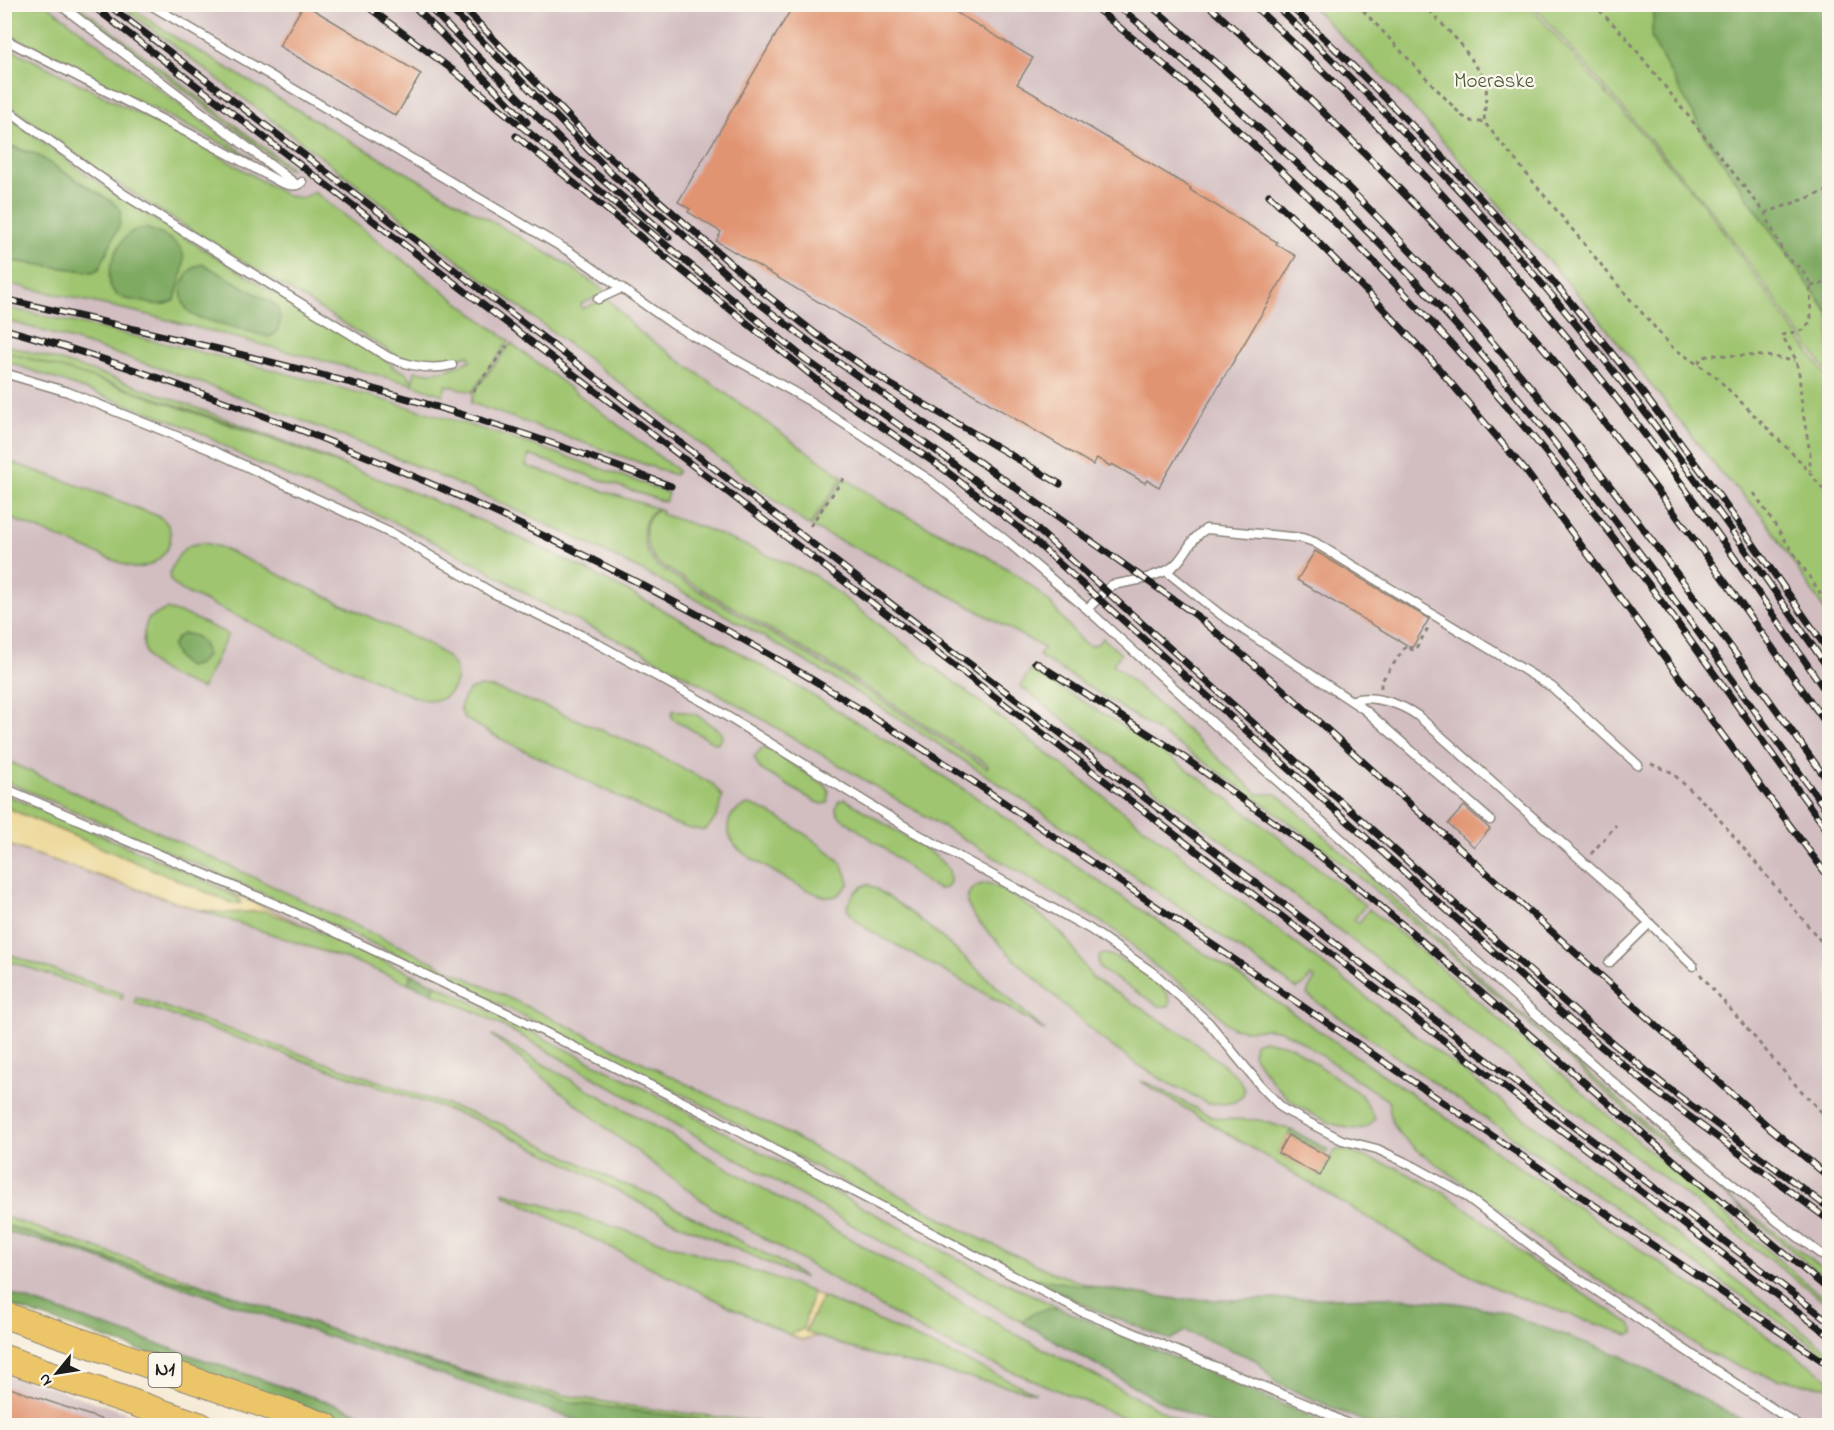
<svg xmlns="http://www.w3.org/2000/svg" width="1834" height="1430" font-family="'Indie Flower',sans-serif">
<style>
.industrial{fill:#d2bec1}
.green{fill:#9fc56f;stroke:#5e7046;stroke-width:1.5;fill-rule:evenodd}
.forest{fill:#7faa62;stroke:#4e633f;stroke-width:1.5}
.sand{fill:#eeda9e;stroke:#857b5d;stroke-width:1.5}
.building{fill:#e19472}
.lines{fill:none;stroke-linecap:round;stroke-linejoin:round}
.lane-casing{stroke:#898378;stroke-width:11}
.primary-casing{stroke:#898378;stroke-width:28}
.path{stroke:#898378;stroke-width:3;stroke-dasharray:4.5 4.5;stroke-linecap:butt}
.lane{stroke:#fff;stroke-width:8}
.primary{stroke:#edc569;stroke-width:26}
.rail-casing{stroke:#1c1c1c;stroke-width:7}
.rail{stroke:#fbf7ec;stroke-width:4.5;stroke-dasharray:14;stroke-linecap:butt}
.labels{text-anchor:middle;dominant-baseline:central;stroke-width:4.5;stroke-linejoin:round;paint-order:stroke}
.shield{fill:#fbf7ec;stroke:#5f5e5a;stroke-width:1.5}
.shield-label{font-size:20px;font-weight:bold;fill:#1c1c1c}
.park-label{font-size:21px;fill:#4a5739;stroke:#fbf7ec}
</style>
<rect width="100%" height="100%" fill="#fbf7ec"/>
<filter id="ink" filterUnits="userSpaceOnUse"><feTurbulence type="fractalNoise" baseFrequency=".0167" numOctaves="2"/><feDisplacementMap in="SourceGraphic" scale="12" xChannelSelector="R" yChannelSelector="G"/><feConvolveMatrix kernelMatrix="1 2 1 2 8 2 1 2 1" color-interpolation-filters="sRGB"/></filter>
<filter id="wash" filterUnits="userSpaceOnUse"><feTurbulence type="fractalNoise" baseFrequency=".008" numOctaves="4" result="noise"/><feDisplacementMap in="SourceGraphic" scale="24" xChannelSelector="R" yChannelSelector="G"/><feGaussianBlur stdDeviation="1.35" result="paint"/><feColorMatrix in="noise" values="0 0 0 0 0 0 0 0 0 0 0 0 0 0 0 0 0 1.4 0 .05"/><feComposite in="paint" operator="in"/></filter>
<g filter="url(#wash)">
<rect width="100%" height="100%" fill="#f6ead5"/>
<!-- industrial -->
<path class="industrial" d="M5,5H1310L1410,104L1615,336L1720,472L1762,515L1829,617V1425H357L5,1304Z
M4,1374L43,1385L165,1425H5Z"/>
<!-- green -->
<path class="green" d="M5,4L47,5L252,159L5,33Z
M72,5H78L291,168L289,170Z
M120,5H128L168,33L335,132L563,262L605,291L601,295L581,304L582,309L607,298L637,330L843,477L809,526Z
M1310,5H1529L1706,207L1829,380V617L1762,515L1720,472L1592,310L1410,104Z
M1533,5H1829V375L1711,210Z
M5,46L204,147L286,195L302,198L314,192L509,341L472,392L446,385L443,395L412,384L141,313L5,283V260L93,272L121,211L111,201L35,154L5,144V136H11L13,135L7,126V120L18,124L86,174L146,214L393,365L392,367L407,373L413,382L415,371C436,375 452,369 471,360L468,355C444,364 424,364 399,357L152,206L93,167L5,102Z
M4,307C229,356 453,411 668,493L665,502L529,455L526,466L662,510L661,514L704,528L814,575L1829,1351V1356L1307,995L1309,988L1315,979L1311,976L1304,985L1297,989C1132,875 968,757 795,655C634,560 465,482 290,416C197,380 101,347 5,320ZM656,509L659,510C637,519 646,551 659,564L839,670L988,765L987,768L837,672L657,566C643,551 636,523 656,509Z
M511,343L678,471L675,475L471,403L474,392Z
M5,345C121,376 235,422 347,466L238,426L123,387L5,351Z
M5,352C70,369 134,392 198,414C324,457 451,503 570,562C708,630 839,709 968,792L1823,1374L1829,1379V1388L1827,1386L1804,1384L1788,1379L1780,1380L1738,1366L1704,1351L1653,1312L1580,1269L1548,1247L1496,1207L1420,1152L1400,1135L1392,1122L1388,1101L1296,1038L1282,1031L1270,1029L1244,1030L1233,1028L1226,1023L1207,1002L1155,966L1120,934L1058,895L728,699L639,650L548,607L483,567L396,523L246,458L203,434L168,419L5,361Z
M5,460C48,475 92,489 134,507C143,511 157,514 164,520C175,531 171,547 161,557C152,565 145,568 133,568L5,516Z
M845,478L884,504L992,559L1014,573L1034,588L1050,603L1081,641L1090,646L1097,644L1103,638L1121,654L1113,664L1258,794H1275L1282,798L1527,1019L1737,1204L1829,1273V1281C1764,1228 1698,1174 1635,1118C1531,1027 1430,931 1320,846C1231,777 1136,716 1039,656L1044,648L960,601L877,558L811,527Z
M204,543L220,547L428,644C445,654 466,667 452,690C448,695 443,699 437,700C423,702 409,694 396,690L189,594C184,591 172,586 170,579C167,571 179,554 185,548C190,544 198,544 204,543Z
M166,609L187,615L228,634L202,689C167,674 130,666 148,619Z
M1030,670C1080,699 1129,729 1177,762C1241,807 1303,856 1365,905L1354,920L1359,923L1369,909L1410,941L1628,1133L1829,1302V1305L1020,686Z
M479,687L493,688L549,708L646,749L713,784L722,796C720,811 716,821 705,830L690,829L672,823L497,737L464,718L460,708L464,697L470,690Z
M674,710L695,714L721,732L722,738L718,743H714L673,719L671,714Z
M762,748L770,750L825,785L829,791L828,803L822,804L814,801L760,769L754,757Z
M4,759L564,1024L783,1131L968,1233L1052,1272L1100,1289L1174,1299L1112,1315L1114,1318L1038,1285L904,1215L696,1101L420,965L197,864L5,781Z
M4,794L194,875L239,898L241,903L233,904L227,901L5,807Z
M845,799L933,854L949,869L950,882L946,888L939,889L927,883L888,851L840,817C835,811 835,808 839,801Z
M748,805C770,809 824,845 840,862C845,868 847,875 849,883C844,890 839,897 830,897C815,898 765,866 749,857C742,852 735,847 731,839C723,823 732,809 748,805Z
M987,883C1010,891 1056,923 1070,944C1079,956 1083,968 1094,979L1191,1039L1238,1077L1244,1089L1243,1096L1234,1102L1224,1104L1208,1103L1170,1084L1138,1065L1099,1037L1014,959L976,919L967,904L968,894L976,886Z
M868,884C931,921 990,982 1045,1031L1000,1002L867,929L854,918L847,909C849,898 858,887 868,884Z
M196,909L225,913L264,911L310,928L412,974L408,983L358,963Z
M5,953L123,994L122,999L5,960Z
M1105,954C1122,957 1176,987 1169,1006H1159L1103,971C1099,966 1096,962 1100,955Z
M435,984L622,1077L964,1262L1059,1308C1044,1309 1034,1311 1022,1322L525,1038L482,1015L432,993Z
M136,997L499,1123L620,1183L639,1189L777,1260L804,1277L803,1278L675,1222L574,1167L474,1119L135,1003Z
M491,1035L668,1134L1021,1337L1189,1425H1151L1117,1415L972,1355L924,1332L714,1209L611,1132Z
M1263,1040L1291,1046L1361,1095L1375,1118C1362,1146 1305,1112 1288,1098C1275,1086 1262,1069 1253,1054L1255,1043Z
M1140,1081L1150,1084L1210,1116L1224,1119L1259,1120L1291,1130L1278,1153L1320,1176L1333,1152L1341,1149L1397,1168L1441,1191L1483,1220L1534,1263L1630,1323L1634,1330V1333L1629,1335L1503,1292L1430,1255Z
M503,1192L754,1271L810,1291L812,1296L803,1329L790,1335L755,1319L503,1194Z
M5,1217L198,1283L192,1284L174,1280L5,1225Z
M822,1297L870,1317L1036,1393L869,1354L805,1332Z
M268,1308C350,1336 432,1365 516,1385C608,1406 702,1416 796,1425H743L575,1403L513,1388L394,1352Z"/>
<!-- forest -->
<path class="forest" d="M1655,5H1829V314L1708,141L1651,38Z
M5,145L35,154L111,201L121,210L120,224L99,269L93,272L5,260V234L11,229L9,222L5,219Z
M146,228C194,246 187,255 175,300C164,307 155,305 144,302C134,300 120,300 114,292C102,279 116,244 129,234C134,229 139,229 146,228Z
M203,264L276,305C282,316 282,333 269,337L196,317C190,313 185,309 183,302C178,287 186,267 203,264Z
M183,634C198,634 204,641 207,655L199,664L188,667C179,661 175,656 172,646L177,638Z
M412,974L435,984L432,993L408,983Z
M1291,1130L1329,1150L1326,1155L1288,1135Z
M5,1225L174,1280L191,1284L198,1283L394,1352L513,1388L575,1403L743,1425H591L54,1244L5,1232Z
M1032,1278L1176,1299L1224,1300L1388,1297L1456,1303L1499,1311L1619,1355L1752,1425H1372L1276,1383L1256,1360L1185,1331L1170,1340L1089,1307Z
M5,1292L395,1425H357L5,1304Z
M1059,1308L1330,1425H1212L1156,1399L1022,1322C1034,1311 1044,1308 1059,1308Z"/>
<!-- sand -->
<path class="sand" d="M5,807L227,901L233,904L241,903L239,898L194,875L310,928L264,911L225,913L196,909L5,844Z
M810,1291L822,1297L805,1331L816,1336L801,1340L790,1335L803,1329L812,1296Z"/>
<g id="blocks">
<!-- building -->
<path class="building" d="M304,4L421,74L396,116L279,46Z
M794,4H942L1033,58L1017,84L1191,188L1190,190L1277,242L1276,244L1296,256L1159,487L1147,480L1145,483L1112,464L1110,466L1097,458L1093,465L716,241L721,232L688,212L690,209L678,202Z
M1315,551L1429,619L1412,648L1297,580Z
M1464,806L1490,829L1474,847L1448,824Z
M1288,1135L1330,1157L1320,1176L1278,1153Z
M4,1386L112,1423L111,1425H4Z"/>
</g>
</g>
<g filter="url(#ink)">
<use href="#blocks" fill-opacity="0" stroke="#898378" stroke-width="1.5"/>
<g class="lines">
<defs>
<path id="lane" d="M59,4L297,185
M149,4L570,252L674,325L808,400L930,480L1009,543L1087,609L1515,996L1687,1147L1777,1221L1830,1261
M4,39L208,143L280,182C288,185 296,188 302,182
M4,108L125,195L388,357C409,366 430,371 452,365
M598,299L622,288
M4,373L68,392L211,450L397,536L493,593L589,639L707,704L914,832L1090,929L1155,974L1209,1023L1260,1085L1283,1109L1342,1140L1377,1149L1415,1167L1462,1193L1549,1259L1799,1426
M1166,571C1185,562 1188,539 1206,529L1302,538L1314,542L1552,687L1638,765
M1087,609L1112,585L1144,579L1166,571L1221,615L1365,710L1490,820
M1353,700C1372,694 1402,704 1418,716L1622,896L1693,966
M4,788L284,908L515,1017L693,1107L1078,1310L1313,1407L1352,1426
M1609,963L1650,923"/>
<path id="primary" d="M4,1315L326,1426
M4,1358L201,1426"/>
</defs>
<!-- lane casing -->
<use href="#lane" class="lane-casing"/>
<!-- primary casing -->
<use href="#primary" class="primary-casing"/>
<!-- path -->
<path class="path" d="M1357,4L1462,116L1473,122H1484
M1423,4L1460,43L1487,82L1484,122L1622,290L1672,347L1715,376L1801,462L1830,498
M1593,4L1625,36L1765,213L1784,255L1800,268L1810,282L1811,321L1803,330L1782,335L1795,358L1799,373L1802,407L1810,453V471
M1765,213L1830,190
M1811,286L1830,282
M1698,363L1702,358L1710,355L1767,356L1795,361
M473,391L507,346
M1754,493L1830,608
M810,526L844,478
M1381,688V682L1406,646L1414,651L1429,627
M1651,764L1671,772L1710,808L1830,952
M1591,854L1616,825
M1700,974L1792,1081L1830,1121"/>
<!-- lane -->
<use href="#lane" class="lane"/>
<!-- primary -->
<use href="#primary" class="primary"/>
<defs>
<path id="rail" d="M90,4L1830,1336
M107,4L1830,1322
M364,4L454,71L805,359L946,458L1029,522L1588,1023L1664,1085L1830,1209
M412,4L527,122
M426,4L583,163L669,237
M446,4L614,176L674,226L755,300L811,343L1197,616L1279,686L1769,1127L1830,1178
M460,4L596,145L763,292L816,334L890,384L1060,484
M1091,4C1254,136 1404,283 1538,443C1642,568 1734,703 1830,834
M1116,4C1248,115 1377,231 1489,363C1611,506 1719,662 1830,815
M1149,4C1272,109 1389,222 1494,344C1615,484 1722,634 1830,784
M1207,4C1338,121 1460,246 1571,381C1663,493 1747,611 1830,729
M1252,4C1386,128 1509,262 1622,405C1696,499 1763,599 1830,698
M1274,4C1388,112 1497,225 1595,348C1678,452 1754,561 1830,671
M1288,4C1401,109 1507,222 1603,342C1683,442 1756,548 1830,653
M516,136L837,396L941,467L1022,530L1581,1030L1658,1093L1830,1221
M1269,195L1308,232L1380,305L1433,362L1525,470L1830,879
M4,299C175,338 346,377 512,430C566,447 618,467 671,486
M4,329C67,346 128,367 189,389C396,461 597,554 786,664C850,701 912,742 974,782L1830,1366
M1035,662L1171,748L1314,851L1415,935L1700,1183L1830,1291"/>
</defs>
<!-- rail casing -->
<use href="#rail" class="rail-casing"/>
<!-- rail -->
<use href="#rail" class="rail"/>
</g>
</g>
<g class="labels">
<!-- shield labels -->
<rect class="shield" x="148.5" y="1353" width="33" height="34" rx="4.5"/>
<g class="shield-label">
<text x="165" y="1370">N1</text>
</g>
<!-- park labels -->
<g class="park-label">
<text x="1494" y="82">Moeraske</text>
</g>
</g>
<!-- margin -->
<rect width="1834" height="1430" fill="none" stroke="#fbf7ec" stroke-width="24"/>
<!-- north arrow -->
<g transform="translate(57 1373) rotate(240)" stroke="#fbf7ec" stroke-width="4.5" paint-order="stroke">
<path d="M0-4.5L10 22L0 15L-10 22Z" fill="#1c1c1c"/>
<text y="-9" font-size="16" font-weight="bold" text-anchor="middle" fill="#1c1c1c">N</text>
</g>
</svg>
